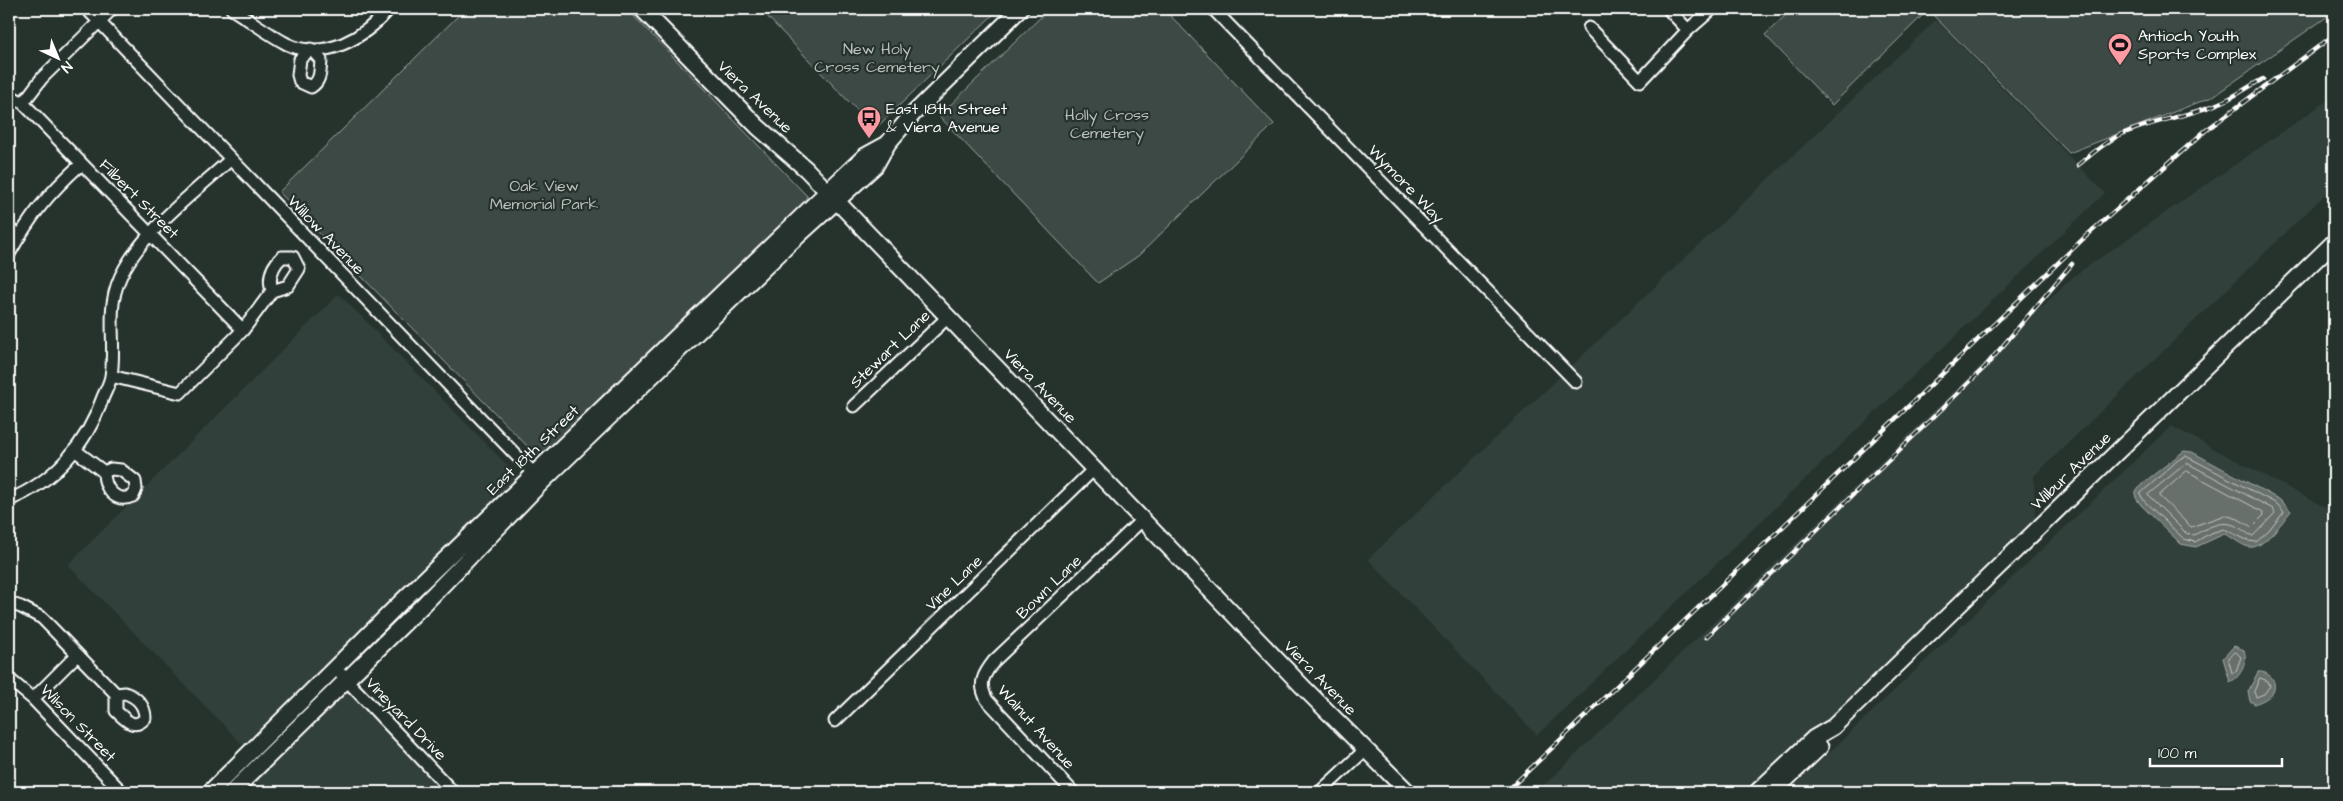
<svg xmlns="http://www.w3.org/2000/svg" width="2343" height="801" font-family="'Architects Daughter',sans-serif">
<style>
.built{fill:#333f3a}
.green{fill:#3e4944;stroke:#9ea4a2}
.water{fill:#67706c;stroke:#a4a9a7}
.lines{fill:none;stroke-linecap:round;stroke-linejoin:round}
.shore{stroke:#c2c6c4;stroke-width:1}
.street-casing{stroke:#fff;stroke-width:15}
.secondary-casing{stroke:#fff;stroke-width:19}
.street{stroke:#26332d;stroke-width:11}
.secondary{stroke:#26332d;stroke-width:15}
.rail-casing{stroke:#fff;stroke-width:4.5}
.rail{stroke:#26332d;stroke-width:2.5;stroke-dasharray:8;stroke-linecap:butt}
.labels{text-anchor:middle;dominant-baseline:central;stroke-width:4.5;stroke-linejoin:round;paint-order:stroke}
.poi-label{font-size:16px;fill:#fff;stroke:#26332d;text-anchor:start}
.park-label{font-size:16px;fill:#bbbfbe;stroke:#26332d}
.street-label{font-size:16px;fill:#fff;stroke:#26332d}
</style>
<rect width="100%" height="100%" fill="#26332d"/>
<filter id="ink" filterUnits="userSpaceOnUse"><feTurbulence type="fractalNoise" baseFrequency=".02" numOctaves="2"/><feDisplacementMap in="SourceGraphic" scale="10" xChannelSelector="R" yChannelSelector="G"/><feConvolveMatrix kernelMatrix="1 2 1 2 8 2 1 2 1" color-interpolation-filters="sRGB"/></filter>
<g filter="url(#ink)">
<!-- built -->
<path class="built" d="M1936,20L2105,193L1537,735L1368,559Z
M2334,96V186L2034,476L2035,522L1753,792H1537L2074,276Z
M339,294L519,477L246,748L68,565Z
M2171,426L2334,512V789L2332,792H1788Z
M344,687L446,792H267L253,777Z"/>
<!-- green -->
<path class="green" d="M465,9H627L807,196L803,204L545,452L534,453L279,192Z
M760,9H999L875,129Z
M1049,9H1164L1274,124L1138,256L1098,283L939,116Z
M1792,9H2334V12L2212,97L2069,153L1928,10L1832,105L1765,35Z"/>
<!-- water -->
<path class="water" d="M2184,451L2192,452L2280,500L2291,511C2283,521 2263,550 2249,547C2240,545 2233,537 2224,534L2196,547L2181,544L2141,505L2136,498L2135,493L2143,483Z
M2234,646L2244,650C2248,662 2241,677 2230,682L2223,658Z
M2258,672C2269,671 2279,682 2272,693C2268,699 2261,701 2255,704L2250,701L2248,692Z"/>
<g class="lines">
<!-- shore -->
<path class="shore" d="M2186,456L2277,504L2284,512L2268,532L2256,542L2249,541L2224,529L2211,533L2195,542L2184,539L2145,502L2140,494L2178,460Z
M2187,463L2273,509L2275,513L2253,536C2247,534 2242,529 2236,526C2221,519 2207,528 2194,535L2187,534L2148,495Z
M2187,471L2263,512L2264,515L2252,527L2238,519L2225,515L2191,527L2159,496Z
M2236,652L2241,657L2236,671L2232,673L2228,658Z
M2260,678L2268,681L2270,686L2264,694L2256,697L2254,692Z"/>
<defs>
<path id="street" d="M87,9L539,479
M232,9C250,20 268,34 287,44C325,62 365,37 389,9
M1213,9L1576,382
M1670,11L1688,30
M1589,28L1640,81L1688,30L1712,9
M311,49L321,60C320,71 321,81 311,87L300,82L298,75L300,59Z
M9,95L23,103L243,330
M23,103L42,78L112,9
M9,229L19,235
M9,254C31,215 48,194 81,164
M111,376L180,393L243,330L272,291L288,286L299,269L293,257H282C271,267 268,278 272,291
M854,406L949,316
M76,451L104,472
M111,469L121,470L135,481L136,489L133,496C115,504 104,488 104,472Z
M9,500C55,481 87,444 103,397C106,390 110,383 111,376C117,337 103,305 125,268C149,226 196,191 231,159
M9,603L21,607L42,618L116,694
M335,668L453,792
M9,679L33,699L122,792
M125,693C137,697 145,706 145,718C134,731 125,719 116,711V694Z
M33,699L77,655
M835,721L1095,468
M1073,792L987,700C978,684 983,675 994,661L1143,519
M1320,792L1365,750"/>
<path id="secondary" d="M642,9L758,127L806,169L1304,688L1408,792
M210,792L399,604L828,191L865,156L887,144
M232,792L425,603L542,482L788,245L875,166L888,143L912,115L1020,9
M1757,792L1814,738L1833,727L2334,242
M1773,792L1820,747"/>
</defs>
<!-- street casing -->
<use href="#street" class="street-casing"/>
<!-- secondary casing -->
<use href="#secondary" class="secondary-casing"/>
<!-- street -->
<use href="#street" class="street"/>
<!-- secondary -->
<use href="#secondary" class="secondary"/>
<defs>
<path id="rail" d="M2078,165C2092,154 2106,141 2122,134C2155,120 2190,116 2222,102C2236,96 2249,86 2263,79
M1706,637L1985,367L2072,264
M1506,792L2084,238L2205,131L2334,35"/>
</defs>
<!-- rail casing -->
<use href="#rail" class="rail-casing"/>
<!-- rail -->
<use href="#rail" class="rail"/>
</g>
</g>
<!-- icons -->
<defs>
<symbol id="stadium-pin" viewBox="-11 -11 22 30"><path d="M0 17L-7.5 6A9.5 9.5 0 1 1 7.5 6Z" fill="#ff9aa2" stroke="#26332d"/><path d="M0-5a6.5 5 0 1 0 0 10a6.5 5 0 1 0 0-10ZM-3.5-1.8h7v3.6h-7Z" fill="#111"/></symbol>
<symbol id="bus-pin" viewBox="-11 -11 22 30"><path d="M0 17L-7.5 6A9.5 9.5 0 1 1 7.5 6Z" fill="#ff9aa2" stroke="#26332d"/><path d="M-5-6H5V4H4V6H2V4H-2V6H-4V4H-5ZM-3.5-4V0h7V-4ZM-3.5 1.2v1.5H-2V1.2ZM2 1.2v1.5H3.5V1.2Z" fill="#111"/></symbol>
</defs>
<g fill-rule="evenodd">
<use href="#stadium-pin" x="2106" y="31" width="28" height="38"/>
<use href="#bus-pin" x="855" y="104" width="28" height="38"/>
</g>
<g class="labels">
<!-- poi labels -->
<g class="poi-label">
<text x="2138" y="36">Antioch Youth<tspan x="2138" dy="18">Sports Complex</tspan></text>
<text x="886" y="109">East 18th Street<tspan x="886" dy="18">&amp; Viera Avenue</tspan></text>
</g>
<!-- park labels -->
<g class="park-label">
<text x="877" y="49">New Holy<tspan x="877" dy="18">Cross Cemetery</tspan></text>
<text x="1107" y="115">Holly Cross<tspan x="1107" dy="18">Cemetery</tspan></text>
<text x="544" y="186">Oak View<tspan x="544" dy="18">Memorial Park</tspan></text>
</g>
<!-- street labels -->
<g class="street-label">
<text transform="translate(755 97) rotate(44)">Viera Avenue</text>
<text transform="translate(1406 184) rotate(46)">Wymore Way</text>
<text transform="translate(139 199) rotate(45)">Filbert Street</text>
<text transform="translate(326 235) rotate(46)">Willow Avenue</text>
<text transform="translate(890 349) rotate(-44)">Stewart Lane</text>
<text transform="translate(1040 386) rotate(46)">Viera Avenue</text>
<text transform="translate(533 450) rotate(-44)">East 18th Street</text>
<text transform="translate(2071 471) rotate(-44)">Wilbur Avenue</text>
<text transform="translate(954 583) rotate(-44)">Vine Lane</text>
<text transform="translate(1049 587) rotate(-44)">Bown Lane</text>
<text transform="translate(1320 678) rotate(46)">Viera Avenue</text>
<text transform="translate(406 719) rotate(46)">Vineyard Drive</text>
<text transform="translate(78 723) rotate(46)">Wilson Street</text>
<text transform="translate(1036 727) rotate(48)">Walnut Avenue</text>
</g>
</g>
<!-- margin -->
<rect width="2343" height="801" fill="none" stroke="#26332d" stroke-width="30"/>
<rect x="15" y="15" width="2313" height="771" fill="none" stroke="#fff" stroke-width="2" filter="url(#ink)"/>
<!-- north arrow -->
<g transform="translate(58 58) rotate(136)" stroke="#26332d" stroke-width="4" paint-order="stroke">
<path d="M0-4L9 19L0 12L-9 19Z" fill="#ffffff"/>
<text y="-8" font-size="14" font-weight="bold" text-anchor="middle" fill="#ffffff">N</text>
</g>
<!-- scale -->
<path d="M2150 758v8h132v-8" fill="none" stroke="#ffffff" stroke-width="2.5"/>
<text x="2158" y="758" font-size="15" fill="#ffffff" stroke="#26332d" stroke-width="4" paint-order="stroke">100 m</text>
</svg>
